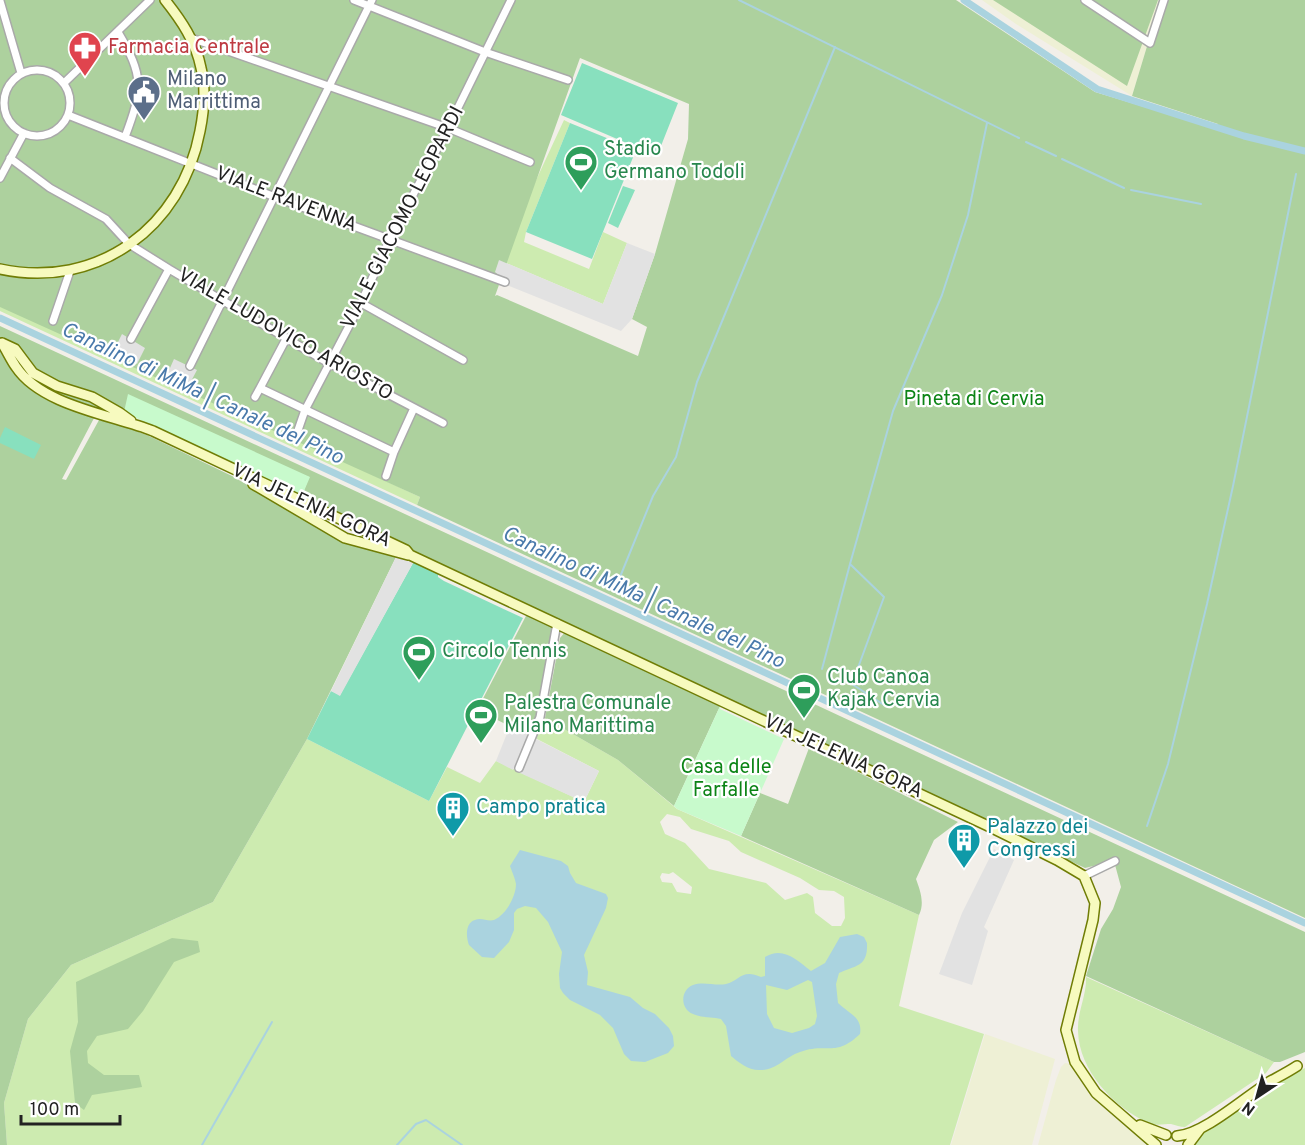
<svg xmlns="http://www.w3.org/2000/svg" width="1305" height="1145" font-family="Overpass,sans-serif">
<style>
.farmland{fill:#eef0d5}
.grass{fill:#cdebb0;fill-rule:evenodd}
.forest{fill:#add19e;fill-rule:evenodd}
.park{fill:#c8facc}
.pitch{fill:#88e0be}
.parking{fill:#e2e2e2}
.water{fill:#aad3df;fill-rule:evenodd}
.lines{fill:none;stroke-linecap:round;stroke-linejoin:round}
.stream{stroke:#aad3df;stroke-width:2}
.canal{stroke:#aad3df;stroke-width:7}
.street-casing{stroke:#a9a9a9;stroke-width:10}
.secondary-casing{stroke:#707d05;stroke-width:12}
.street{stroke:#fff;stroke-width:7}
.secondary{stroke:#f7fabf;stroke-width:9}
.labels{text-anchor:middle;dominant-baseline:central;stroke-width:4.5;stroke-linejoin:round;paint-order:stroke}
.health-label{font-size:20px;fill:#be3a42;stroke:#fff;text-anchor:start}
.service-label{font-size:20px;fill:#4e5e75;stroke:#fff;text-anchor:start}
.leisure-label{font-size:20px;fill:#27864d;stroke:#fff;text-anchor:start}
.street-label{font-size:20px;fill:#222;stroke:#fff}
.park-label{font-size:20px;fill:#0c8416;stroke:#fff}
.culture-label{font-size:20px;fill:#0d838f;stroke:#fff;text-anchor:start}
.water-label{font-size:21px;font-style:italic;fill:#4a7aab;stroke:#fff}
</style>
<rect width="100%" height="100%" fill="#f2efe9"/>
<!-- farmland -->
<path class="farmland" d="M982,0H1161L1132,96L1016,24Z
M985,1034L1055,1059L1032,1145H951Z
M1065,1063L1071,1064L1088,1090L1098,1101L1143,1136L1145,1145H1038L1056,1080L1061,1067Z"/>
<!-- grass -->
<path class="grass" d="M564,120L570,123L526,232L524,242L589,269L603,232L627,243L603,304L499,260Z
M0,301L420,497L417,505L0,311Z
M545,718L618,760L677,809L919,915L899,1006L984,1034L950,1145H7L4,1103L28,1019L71,965L213,902L307,739L429,801L447,767L480,783L496,761L584,802L599,771L535,738ZM667,814L680,817L691,829L729,841L741,852L800,878L819,890L834,891L844,897L845,918L841,926H832L815,913L813,897L807,893L785,900L766,883L709,869L685,843L665,834L660,822ZM673,872L692,887L691,894L677,892L672,883L662,882L660,877L662,873L669,874Z
M1086,977L1274,1062L1266,1073L1185,1127C1180,1127 1176,1125 1171,1124C1164,1124 1156,1126 1148,1123C1114,1107 1079,1071 1078,1031C1077,1012 1087,995 1086,977Z
M1305,1068V1145H1192L1200,1134L1276,1083Z"/>
<!-- forest -->
<path class="forest" d="M0,0H956L1095,92L1217,129L1218,124L1132,96L1161,0H1305V918L417,505L420,497L0,307ZM580,58L689,104L688,139L655,254L632,319L647,327L638,356L497,295L495,296Z
M993,0H1158L1127,86Z
M0,326L1305,932V1052L1280,1062H1274L1086,976L1101,929L1113,909L1121,887L1114,861L1085,868L301,498L309,477L124,412L103,401L62,479L66,480L99,420L121,425L149,436L232,476L346,542L396,557L307,739L213,902L71,965L28,1019L4,1103L7,1145H0Z
M527,614L553,628L535,720L528,735L477,710Z
M566,631L721,704L674,806L618,760L545,718L560,638Z
M809,748L958,822L934,840L916,879C920,890 925,903 919,915L741,836L760,793L788,804Z
M172,938L198,941L200,952L174,962L143,1011L128,1029L97,1036L87,1051L88,1063L104,1075H139L142,1087L92,1095L84,1110L75,1103L70,1051L78,1022L76,982Z"/>
<!-- park -->
<path class="park" d="M128,394L310,477L301,498L124,412Z
M721,704L720,709L784,739L741,836L677,809L674,806Z"/>
<!-- pitch -->
<path class="pitch" d="M582,63L678,103L657,156L561,115Z
M570,123L636,150L592,259L526,232Z
M623,186L635,190L618,228L608,223Z
M5,427L41,445L34,459L0,443V438Z
M413,563H419L438,574V577L444,581L523,618L429,801L307,739L331,691L340,695Z"/>
<!-- parking -->
<path class="parking" d="M627,243L655,254L632,319L621,331L504,284L505,281L495,272L499,260L603,304Z
M122,334L145,348L137,364L113,352Z
M174,359L197,370L188,387L166,377Z
M396,557L413,563L340,696L331,691Z
M510,726L528,735L513,770L496,761Z
M536,739L599,771L584,802L520,773Z
M994,849L1014,860L984,927L988,931L972,985L939,974L962,913Z"/>
<!-- water -->
<path class="water" d="M520,850L561,861L568,866L570,873L576,883L606,894L608,898L606,908L584,955L588,972L587,985L630,997L643,1008L655,1014L669,1028L673,1036L674,1046L668,1053L645,1062L631,1061L624,1054L613,1028L600,1015L570,1000L563,993L560,988L559,974L562,952L548,922L536,908L525,906L517,909L514,913V930L509,942L494,958L482,957L469,945C466,937 465,923 475,920C481,917 488,922 494,920C506,915 516,896 516,884C515,878 512,872 510,866Z
M857,934L864,937L867,943C868,967 856,965 839,973L836,984L838,1003C848,1013 863,1017 860,1034C835,1058 827,1042 800,1052C785,1057 776,1071 759,1070C748,1070 738,1062 731,1056L726,1026L721,1019C712,1017 702,1018 693,1014C680,1009 680,990 693,985C703,981 715,986 726,984C739,981 742,968 761,977L765,976V957C783,946 797,960 811,971L825,963L840,937ZM808,980L812,982L817,1016L815,1024L809,1028L792,1033L774,1028L767,1014L766,985L787,990Z"/>
<g class="lines">
<!-- stream -->
<path class="stream" d="M739,0L1019,138
M1026,142L1056,156
M1062,159L1124,188
M1131,190L1201,204
M850,564L884,597L852,684L884,705
M620,577L653,496L676,457L697,382L835,47
M822,669L850,564L893,411L942,295L968,215L987,123
M1147,826L1168,764L1207,604L1233,486L1296,174
M202,1145L272,1022
M397,1145L416,1124L426,1120L462,1145"/>
<!-- canal -->
<path class="canal" d="M964,0L1097,89L1244,136L1305,151
M0,318L1305,923"/>
<defs>
<path id="street" d="M354,0L485,52L568,80
M1085,0L1150,43L1164,0
M0,1L21,73
M118,32C144,76 143,89 125,137
M191,38L448,128L530,162
M4 103a33 33 0 1 1 66 0a33 33 0 1 1-66 0Z
M64,83L150,0
M68,115L275,197L505,282
M10,158L50,188L106,219L129,244L169,269L325,361L443,423
M0,178L24,133
M361,303L463,360
M53,321L70,271
M131,339L169,269
M286,339L260,388L394,452L414,408
M190,366L372,0
M255,397L260,388
M296,436L305,410L361,303L390,239L448,128L511,0
M386,476L394,452
M519,768L540,717L557,623
M1084,876L1115,861"/>
<path id="secondary" d="M0,269C98,290 182,227 200,131C204,111 206,88 201,68C196,42 181,20 165,0
M2,343C7,351 11,360 16,367C42,406 113,415 153,431L406,550L410,555L986,825L1057,860L1084,876L1095,903L1093,920L1066,1030L1075,1062L1096,1093L1156,1145
M2,343L15,349L33,373L57,386L92,397L120,413L131,421
M253,484L345,538L408,555
M1140,1125L1166,1135
M1177,1136C1204,1134 1245,1097 1269,1082C1278,1077 1288,1072 1297,1066
M1188,1145L1200,1129"/>
</defs>
<!-- street casing -->
<use href="#street" class="street-casing"/>
<!-- secondary casing -->
<use href="#secondary" class="secondary-casing"/>
<!-- street -->
<use href="#street" class="street"/>
<!-- secondary -->
<use href="#secondary" class="secondary"/>
</g>
<!-- icons -->
<defs>
<symbol id="pharmacy-pin" viewBox="-11 -11 22 30"><path d="M0 17L-7.5 6A9.5 9.5 0 1 1 7.5 6Z" fill="#e0444e" stroke="#fff"/><path d="M-2-6h4v4h4v4h-4v4h-4v-4h-4v-4h4Z" fill="#fff"/></symbol>
<symbol id="civic-pin" viewBox="-11 -11 22 30"><path d="M0 17L-7.5 6A9.5 9.5 0 1 1 7.5 6Z" fill="#5c6f8a" stroke="#fff"/><path d="M-.6-6.5H3V-4.5H.6V-3L4-1V1h2V6H-6V1h2V-1L-.6-3ZM-1.2 2.5V6h2.4V2.5Z" fill="#fff"/></symbol>
<symbol id="stadium-pin" viewBox="-11 -11 22 30"><path d="M0 17L-7.5 6A9.5 9.5 0 1 1 7.5 6Z" fill="#2e9e5b" stroke="#fff"/><path d="M0-5a6.5 5 0 1 0 0 10a6.5 5 0 1 0 0-10ZM-3.5-1.8h7v3.6h-7Z" fill="#fff"/></symbol>
<symbol id="building-pin" viewBox="-11 -11 22 30"><path d="M0 17L-7.5 6A9.5 9.5 0 1 1 7.5 6Z" fill="#0f9aa8" stroke="#fff"/><path d="M-4-6H4V6H1V3H-1V6H-4ZM-2.5-4.3h1.7v1.8h-1.7ZM.8-4.3h1.7v1.8H.8ZM-2.5-1h1.7V.8h-1.7ZM.8-1h1.7V.8H.8Z" fill="#fff"/></symbol>
</defs>
<g fill-rule="evenodd">
<use href="#pharmacy-pin" x="66" y="29" width="38" height="52"/>
<use href="#civic-pin" x="125" y="73" width="38" height="52"/>
<use href="#stadium-pin" x="562" y="143" width="38" height="52"/>
<use href="#stadium-pin" x="400" y="633" width="38" height="52"/>
<use href="#stadium-pin" x="785" y="671" width="38" height="52"/>
<use href="#stadium-pin" x="462" y="696" width="38" height="52"/>
<use href="#building-pin" x="434" y="789" width="38" height="52"/>
<use href="#building-pin" x="945" y="821" width="38" height="52"/>
</g>
<g class="labels">
<!-- health labels -->
<g class="health-label">
<text x="108" y="48">Farmacia Centrale</text>
</g>
<!-- service labels -->
<g class="service-label">
<text x="167" y="80">Milano<tspan x="167" dy="23">Marrittima</tspan></text>
</g>
<!-- leisure labels -->
<g class="leisure-label">
<text x="604" y="150">Stadio<tspan x="604" dy="23">Germano Todoli</tspan></text>
<text x="442" y="652">Circolo Tennis</text>
<text x="827" y="678">Club Canoa<tspan x="827" dy="23">Kajak Cervia</tspan></text>
<text x="504" y="704">Palestra Comunale<tspan x="504" dy="23">Milano Marittima</tspan></text>
</g>
<!-- street labels -->
<g class="street-label">
<text transform="translate(286 200) rotate(21)">VIALE RAVENNA</text>
<text transform="translate(403 218) rotate(-63)">VIALE GIACOMO LEOPARDI</text>
<text transform="translate(285 335) rotate(30)">VIALE LUDOVICO ARIOSTO</text>
<text transform="translate(311 506) rotate(25)">VIA JELENIA GORA</text>
<text transform="translate(843 757) rotate(25)">VIA JELENIA GORA</text>
</g>
<!-- park labels -->
<g class="park-label">
<text x="974" y="400">Pineta di Cervia</text>
<text x="726" y="768">Casa delle<tspan x="726" dy="23">Farfalle</tspan></text>
</g>
<!-- culture labels -->
<g class="culture-label">
<text x="476" y="808">Campo pratica</text>
<text x="987" y="828">Palazzo dei<tspan x="987" dy="23">Congressi</tspan></text>
</g>
<!-- water labels -->
<g class="water-label">
<text transform="translate(202 394) rotate(25)">Canalino di MiMa | Canale del Pino</text>
<text transform="translate(643 598) rotate(25)">Canalino di MiMa | Canale del Pino</text>
</g>
</g>
<!-- north arrow -->
<g transform="translate(1257 1097) rotate(216)" stroke="#ffffff" stroke-width="4.5" paint-order="stroke">
<path d="M0-4.5L10 22L0 15L-10 22Z" fill="#222222"/>
<text y="-9" font-size="16" font-weight="bold" text-anchor="middle" fill="#222222">N</text>
</g>
<!-- scale -->
<path d="M21 1115v9h99v-9" fill="none" stroke="#222222" stroke-width="3"/>
<text x="30" y="1115" font-size="18" fill="#222222" stroke="#ffffff" stroke-width="4.5" paint-order="stroke">100 m</text>
</svg>
